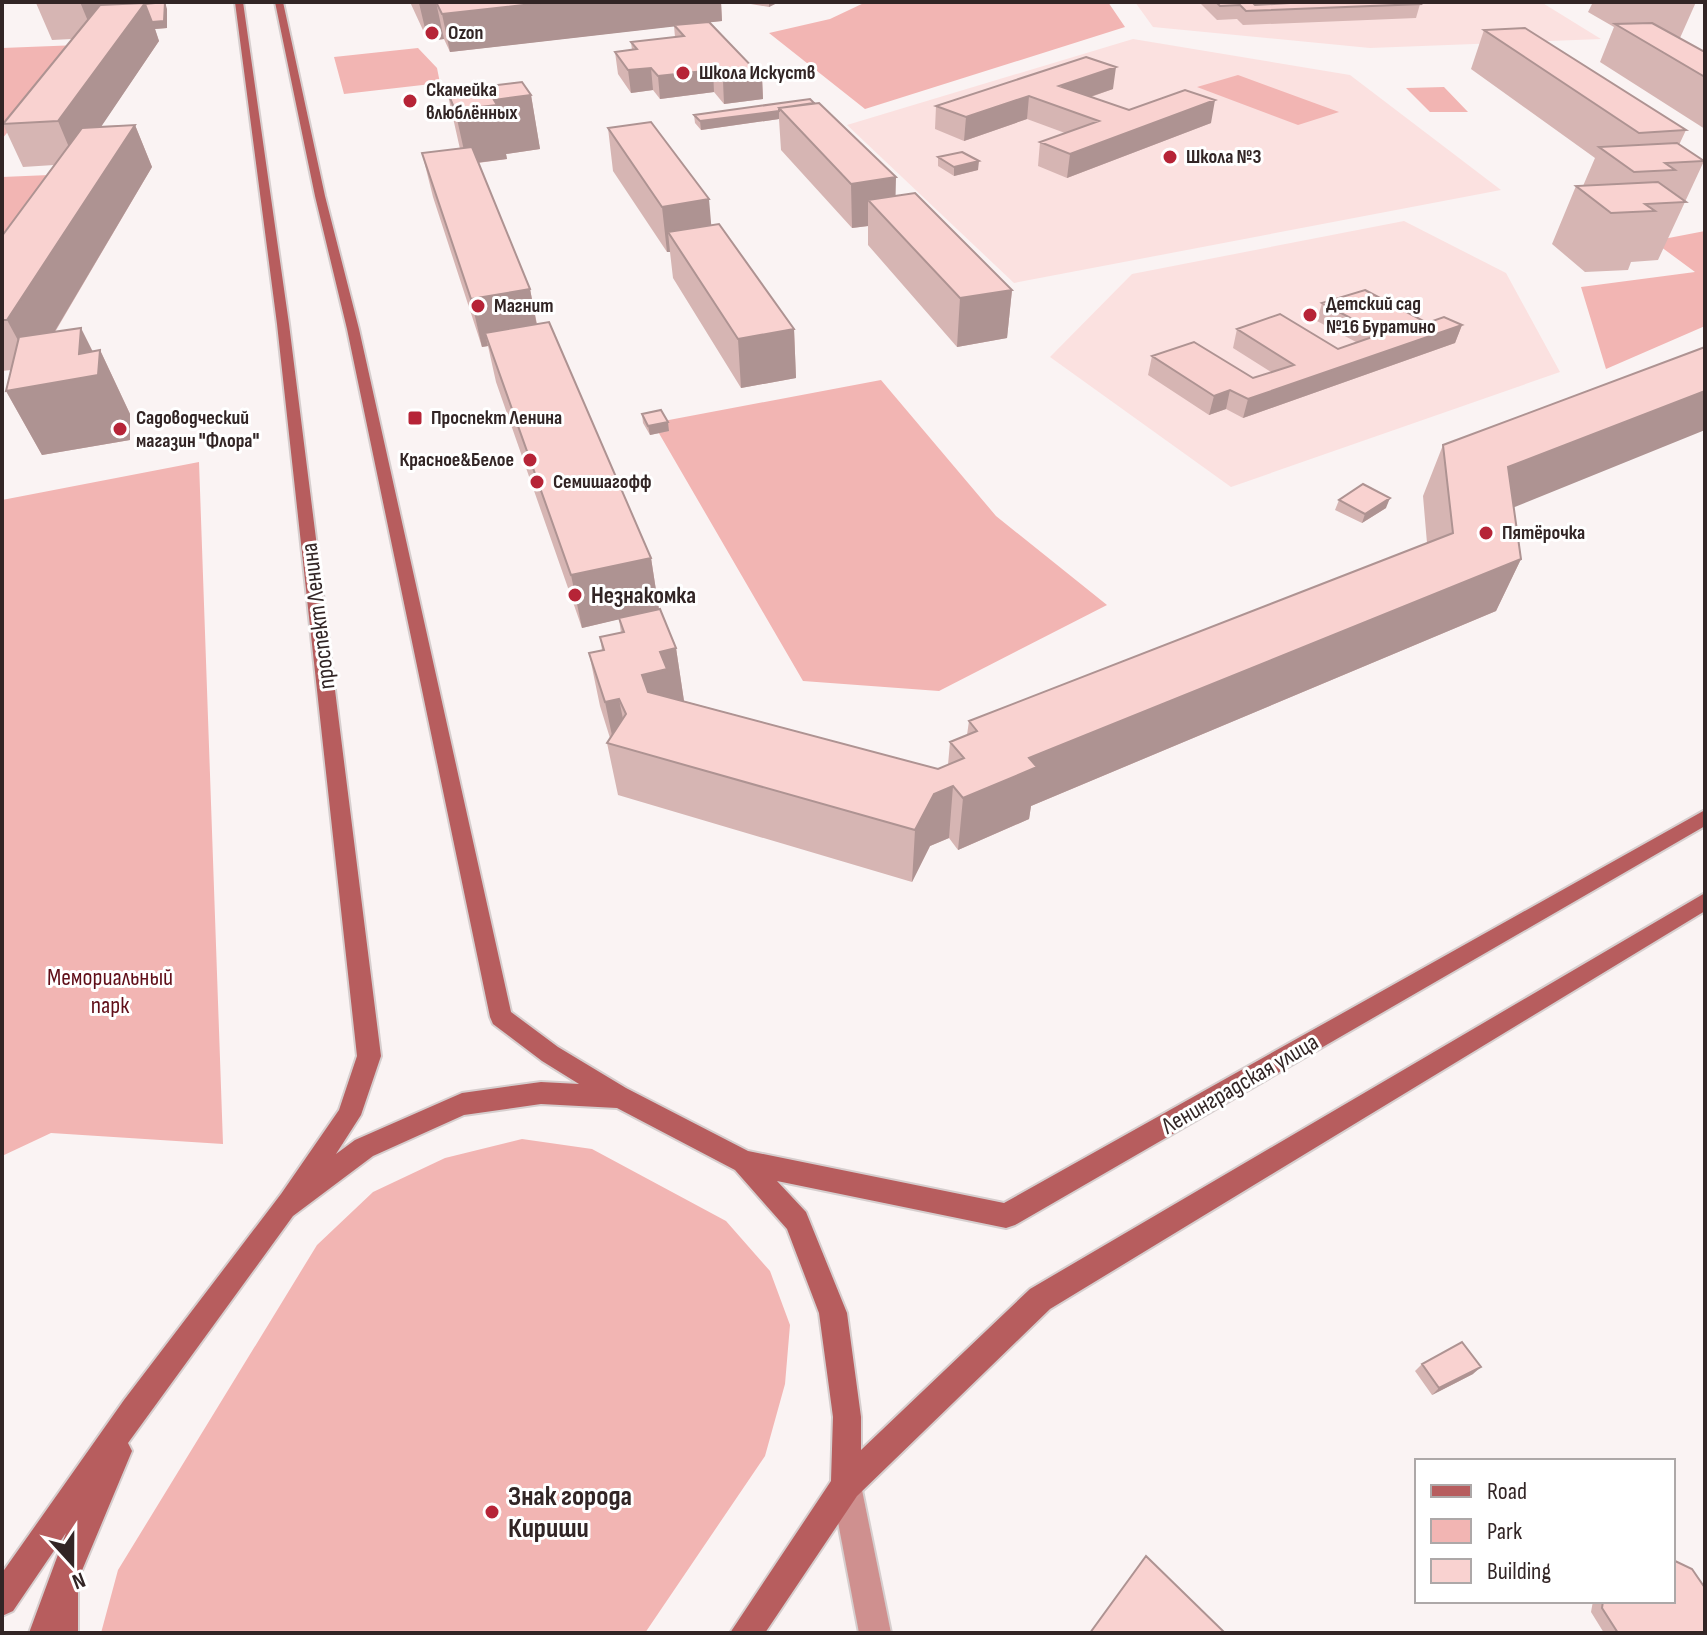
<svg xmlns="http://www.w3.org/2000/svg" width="1707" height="1635" font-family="'Sofia Sans Condensed',sans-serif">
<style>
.built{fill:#fbe1e0}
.green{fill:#f2b5b3}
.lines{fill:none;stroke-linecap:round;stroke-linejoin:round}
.minor-casing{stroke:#d6cece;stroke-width:4}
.secondary-casing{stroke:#d6cece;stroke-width:4}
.minor{fill:#cf908f;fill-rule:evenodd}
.secondary{fill:#b75d5e;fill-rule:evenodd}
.wall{fill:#d6b5b3}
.shaded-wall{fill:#ae9392}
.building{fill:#f9d2d0;stroke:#ae9392;stroke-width:2}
.poi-dot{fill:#b62437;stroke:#fff;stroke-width:3}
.labels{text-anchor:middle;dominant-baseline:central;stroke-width:6;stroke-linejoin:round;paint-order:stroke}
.far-poi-label{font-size:20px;font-weight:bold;fill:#322525;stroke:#fff;text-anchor:start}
.poi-label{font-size:24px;font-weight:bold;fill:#322525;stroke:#fff;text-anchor:start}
.street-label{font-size:24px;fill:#322525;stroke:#fff}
.park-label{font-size:24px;fill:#600e18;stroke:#fff}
.near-poi-label{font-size:28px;font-weight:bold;fill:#322525;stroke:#fff;text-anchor:start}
</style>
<rect width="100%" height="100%" fill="#faf3f3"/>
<!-- built -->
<path class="built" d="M1135,2H1541L1601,39L1370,48L1153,27Z
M1133,39L1350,75L1501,190L1014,283L847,125Z
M1404,221L1506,273L1560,372L1231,487L1050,357L1132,274Z"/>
<!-- green -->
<path class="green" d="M866,2H1108L1125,27L865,109L769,33L830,19Z
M79,45L2,139V48Z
M418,48L437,68L440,83L344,94L334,57Z
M1238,75L1339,112L1298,125L1197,87Z
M1444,87L1468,112H1430L1406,88Z
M73,174L2,290V177Z
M1705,231V326L1606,369L1581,287L1695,272L1653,241Z
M881,380L996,516L1107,605L939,691L803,681L653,423Z
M199,462L223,1144L51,1133L2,1156V500Z
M522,1139L592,1149L726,1221L770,1271L790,1325L785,1384L765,1456L645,1633H101L118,1570L317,1245L373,1192L445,1158Z"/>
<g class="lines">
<defs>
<path id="minor" d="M846,1470L857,1474L861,1485L891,1633H859L831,1485L835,1474Z"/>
<path id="secondary" d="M235,2H243L289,324L381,1056L361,1115L336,1154L355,1140L462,1093L541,1082L579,1084L542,1061L493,1024L490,1017L347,329L315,196L275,2H283L325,196L359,329L511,1012L558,1047L626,1088L748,1151L1004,1203L1705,810V826L1015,1225L1006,1228L777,1181L806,1212L847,1313L861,1417V1450L1030,1289L1705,893V911L1050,1309L857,1496L765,1633H730L831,1481L833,1417L819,1313L787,1229L735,1170L617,1108L541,1104L464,1115L373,1156L293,1216L128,1443L132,1451L78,1580V1633H29L66,1533L13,1611L2,1616V1573L124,1400L281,1194L339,1110L357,1056L277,324Z"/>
</defs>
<!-- minor casing -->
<use href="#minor" class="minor-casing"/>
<!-- secondary casing -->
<use href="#secondary" class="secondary-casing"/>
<!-- minor -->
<use href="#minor" class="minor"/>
<!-- secondary -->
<use href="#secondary" class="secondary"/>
</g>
<!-- wall -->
<path class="wall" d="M36,2H124L122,4L167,9V28L155,29L159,41L101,126L135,125L152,167L55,332L93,351L100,350L130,414V440L42,455L6,391L11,370L2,371V236L54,165L23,167L3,124L72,39L52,40L36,3Z
M410,2H721L722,21L710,22L762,77L763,99L724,104L714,92L660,99L653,90L631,93L618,74L615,52L632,50L631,42L675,37L674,26L450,52L444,39L428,41Z
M739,2H779L769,7Z
M1200,2H1252L1255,5L1272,4L1270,2H1417L1420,4L1416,18L1243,25L1237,19L1217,20L1200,3Z
M1593,2H1696L1680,38L1705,52V129L1600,62L1614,27L1588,12Z
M1484,30L1686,130L1679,145L1704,161L1658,260L1631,262L1628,270L1585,272L1552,244L1576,186H1583L1595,158L1471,69Z
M1086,57L1113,89L1091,97L1129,110L1211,123L1067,178L1038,166L1040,142L1065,133L1027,119L964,141L935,129L936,106Z
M447,91L531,95L540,149L506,154L507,159L478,163L530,289L537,324L651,558L659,609L676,648L684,701L938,769L948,765L950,742L967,735L969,721L1427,543L1423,496L1443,445L1514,507L1521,559L1496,611L1031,806L1029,819L958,850L949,838L930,846L912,882L618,795L607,743L610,738L600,706L589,653L602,650L600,637L621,633L619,619L582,628L496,382L488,346L482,347L433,197L422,153L460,149Z
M810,99L895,196L1012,290L1007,338L957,347L868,245V226L852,228L781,150L779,119L701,130L695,123L694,115Z
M608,128L711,225L794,329L796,378L741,388L673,278L670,252H667L613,171Z
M938,157L978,170L954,176L938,166Z
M1322,303L1427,323L1462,325L1455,343L1243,418L1226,409L1209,415L1148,375L1152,356L1253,378L1271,372L1233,348L1237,329L1338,349L1356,342L1317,321Z
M642,414L669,431L650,435L643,423Z
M1339,500L1386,508L1362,523L1335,510Z
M1422,1364L1473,1374L1432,1395L1415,1371Z
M1593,1601H1673L1705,1633H1604L1591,1612Z"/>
<!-- shaded-wall -->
<path class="shaded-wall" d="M80,2H124L95,38Z
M165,2L167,9V28L155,29L159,41L76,164L58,121L145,3Z
M436,2L444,39L428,41L419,3Z
M550,2H721L722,21L450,52L442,14Z
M769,2H779L769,7Z
M1116,67L1113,89L1060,107L1059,86Z
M651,68L653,90L631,93L628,70Z
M713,70L714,92L660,99L658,76Z
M762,77L763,99L724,104L723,81Z
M531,95L540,149L506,154L507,159L467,164L455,110L494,100Z
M1029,96L1027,119L964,141L966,117Z
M1215,100L1211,123L1067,178L1070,154Z
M779,111V119L701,130L700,121Z
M135,125L152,167L33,368L7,320Z
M979,161L978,170L954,176V167Z
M896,177L895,221L868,200V226L852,228L851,184Z
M709,199L713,245L668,232L670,252H667L662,207Z
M530,289L539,337L485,333L488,346L482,347L471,299Z
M1012,290L1007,338L957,347L960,298Z
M1462,325L1455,343L1243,418L1248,399Z
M81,328L99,364L100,350L130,414V440L42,455L6,391L79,354Z
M794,329L796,378L741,388L738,339Z
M1230,390L1226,409L1209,415L1214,396Z
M1705,391V430L1485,519L1508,467Z
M668,422L669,431L650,435L648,426Z
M1390,498L1386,508L1362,523L1365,514Z
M651,558L659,610L582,628L571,575Z
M1521,559L1496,611L1031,806L1029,819L958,850L963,798L1029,758Z
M676,648L684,701L651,728L642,675L660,652Z
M619,699L629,749L614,745L605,702Z
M953,786L949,838L930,846L912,882L915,830L934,794Z
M1481,1367L1473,1374L1432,1395L1439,1388Z"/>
<!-- building -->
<path class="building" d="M165,2L164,21L152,22L145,4Z
M436,2H550L442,14Z
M1216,2H1252L1255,5L1291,3L1289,2H1417L1420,4L1246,11L1240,5L1220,6Z
M145,3L58,121L3,124L100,5Z
M709,22L762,77L723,81L713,70L658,76L651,68L628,70L615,52L637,49L631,42L684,36L674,25Z
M1652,23L1705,52V77L1615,24Z
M1525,28L1686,130L1639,133L1484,30Z
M1086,57L1116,67L1059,86L1129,110L1185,90L1215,100L1070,154L1040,142L1099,121L1029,96L966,117L936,106Z
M522,82L531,95L494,100L497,105L455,110L447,91Z
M810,99L814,103L779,108V111L700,121L694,115Z
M819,103L896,177L851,184L779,108Z
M651,122L709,199L662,207L608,128Z
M135,125L7,320H2V236L82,128Z
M1677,143L1704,161L1665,163L1675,170L1634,172L1599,147Z
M472,147L530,289L471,299L422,153Z
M962,152L979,161L954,167L938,157Z
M1658,182L1686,202L1645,204L1655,211L1611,213L1576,186Z
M915,193L1012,290L960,298L868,200Z
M719,224L794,329L738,339L668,232Z
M1365,290L1427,323L1444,317L1462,325L1248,399L1230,390L1214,396L1152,356L1194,342L1253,378L1294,365L1237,329L1280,314L1338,349L1381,334L1322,303Z
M549,322L651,558L571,575L485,333Z
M81,328L79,354L100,350L98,375L6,391L19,337Z
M1705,347V391L1508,467L1521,559L1029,758L1037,767L963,798L953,786L934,794L915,830L607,743L626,714L619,699L605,702L589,653L604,650L600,637L624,632L619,618L660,609L676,648L660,652L667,669L642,675L648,692L938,769L964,758L950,742L977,731L969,721L1453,533L1443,445Z
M661,410L668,422L648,426L642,414Z
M1363,484L1390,498L1365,514L1339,500Z
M1462,1342L1481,1367L1439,1388L1422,1364Z
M1146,1556L1225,1633H1090Z
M1673,1560L1692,1569L1705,1588V1633H1618L1602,1608L1603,1601H1673Z"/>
<!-- markers -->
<g class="poi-dot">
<circle cx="432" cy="33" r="8"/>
<circle cx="683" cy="73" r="8"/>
<circle cx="410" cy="101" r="8"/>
<circle cx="1170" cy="157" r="8"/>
<circle cx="478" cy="306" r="8"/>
<circle cx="1310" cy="315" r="8"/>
<rect x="407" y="410" width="16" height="16" rx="4"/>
<circle cx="120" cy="429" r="8"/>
<circle cx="530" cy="460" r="8"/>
<circle cx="537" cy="482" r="8"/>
<circle cx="1486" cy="533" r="8"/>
<circle cx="575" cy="595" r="8"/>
<circle cx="492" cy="1512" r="8"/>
</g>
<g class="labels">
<!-- far-poi labels -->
<g class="far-poi-label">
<text x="448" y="33">Ozon</text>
<text x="699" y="73">Школа Искуств</text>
<text x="426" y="90">Скамейка<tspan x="426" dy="23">влюблённых</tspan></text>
<text x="1186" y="157">Школа №3</text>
<text x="1326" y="304">Детский сад<tspan x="1326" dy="23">№16 Буратино</tspan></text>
<text x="494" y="306">Магнит</text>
<text x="136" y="418">Садоводческий<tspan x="136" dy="23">магазин "Флора"</tspan></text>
<text x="431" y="418">Проспект Ленина</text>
<text x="514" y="460" text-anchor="end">Красное&amp;Белое</text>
<text x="553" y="482">Семишагофф</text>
<text x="1502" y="533">Пятёрочка</text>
</g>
<!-- poi labels -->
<g class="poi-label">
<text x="591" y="595">Незнакомка</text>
</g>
<!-- street labels -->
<g class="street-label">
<text transform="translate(318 616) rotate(-97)">проспект Ленина</text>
<text transform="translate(1240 1084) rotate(-30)">Ленинградская улица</text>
</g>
<!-- park labels -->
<g class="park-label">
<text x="110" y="977">Мемориальный<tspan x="110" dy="28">парк</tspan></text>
</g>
<!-- near-poi labels -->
<g class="near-poi-label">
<text x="508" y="1496">Знак города<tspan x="508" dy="32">Кириши</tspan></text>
</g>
</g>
<!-- border -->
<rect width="1707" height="1635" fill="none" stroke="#322525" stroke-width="8"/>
<!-- legend -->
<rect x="1415" y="1459" width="260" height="144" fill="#ffffff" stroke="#ada8a8" stroke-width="2"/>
<rect x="1431" y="1485" width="40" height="12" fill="#b75d5e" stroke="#ada8a8" stroke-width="2"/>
<text x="1487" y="1499" font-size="24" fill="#322525">Road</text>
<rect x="1431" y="1519" width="40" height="24" fill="#f2b5b3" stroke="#ada8a8" stroke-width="2"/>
<text x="1487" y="1539" font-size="24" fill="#322525">Park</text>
<rect x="1431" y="1559" width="40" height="24" fill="#f9d2d0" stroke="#ada8a8" stroke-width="2"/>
<text x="1487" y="1579" font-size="24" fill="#322525">Building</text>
<!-- north arrow -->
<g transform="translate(72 1563) rotate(159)" stroke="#ffffff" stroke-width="6" paint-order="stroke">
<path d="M0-6L14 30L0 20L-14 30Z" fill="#322525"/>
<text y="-12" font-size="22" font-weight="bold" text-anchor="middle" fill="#322525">N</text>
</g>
</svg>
